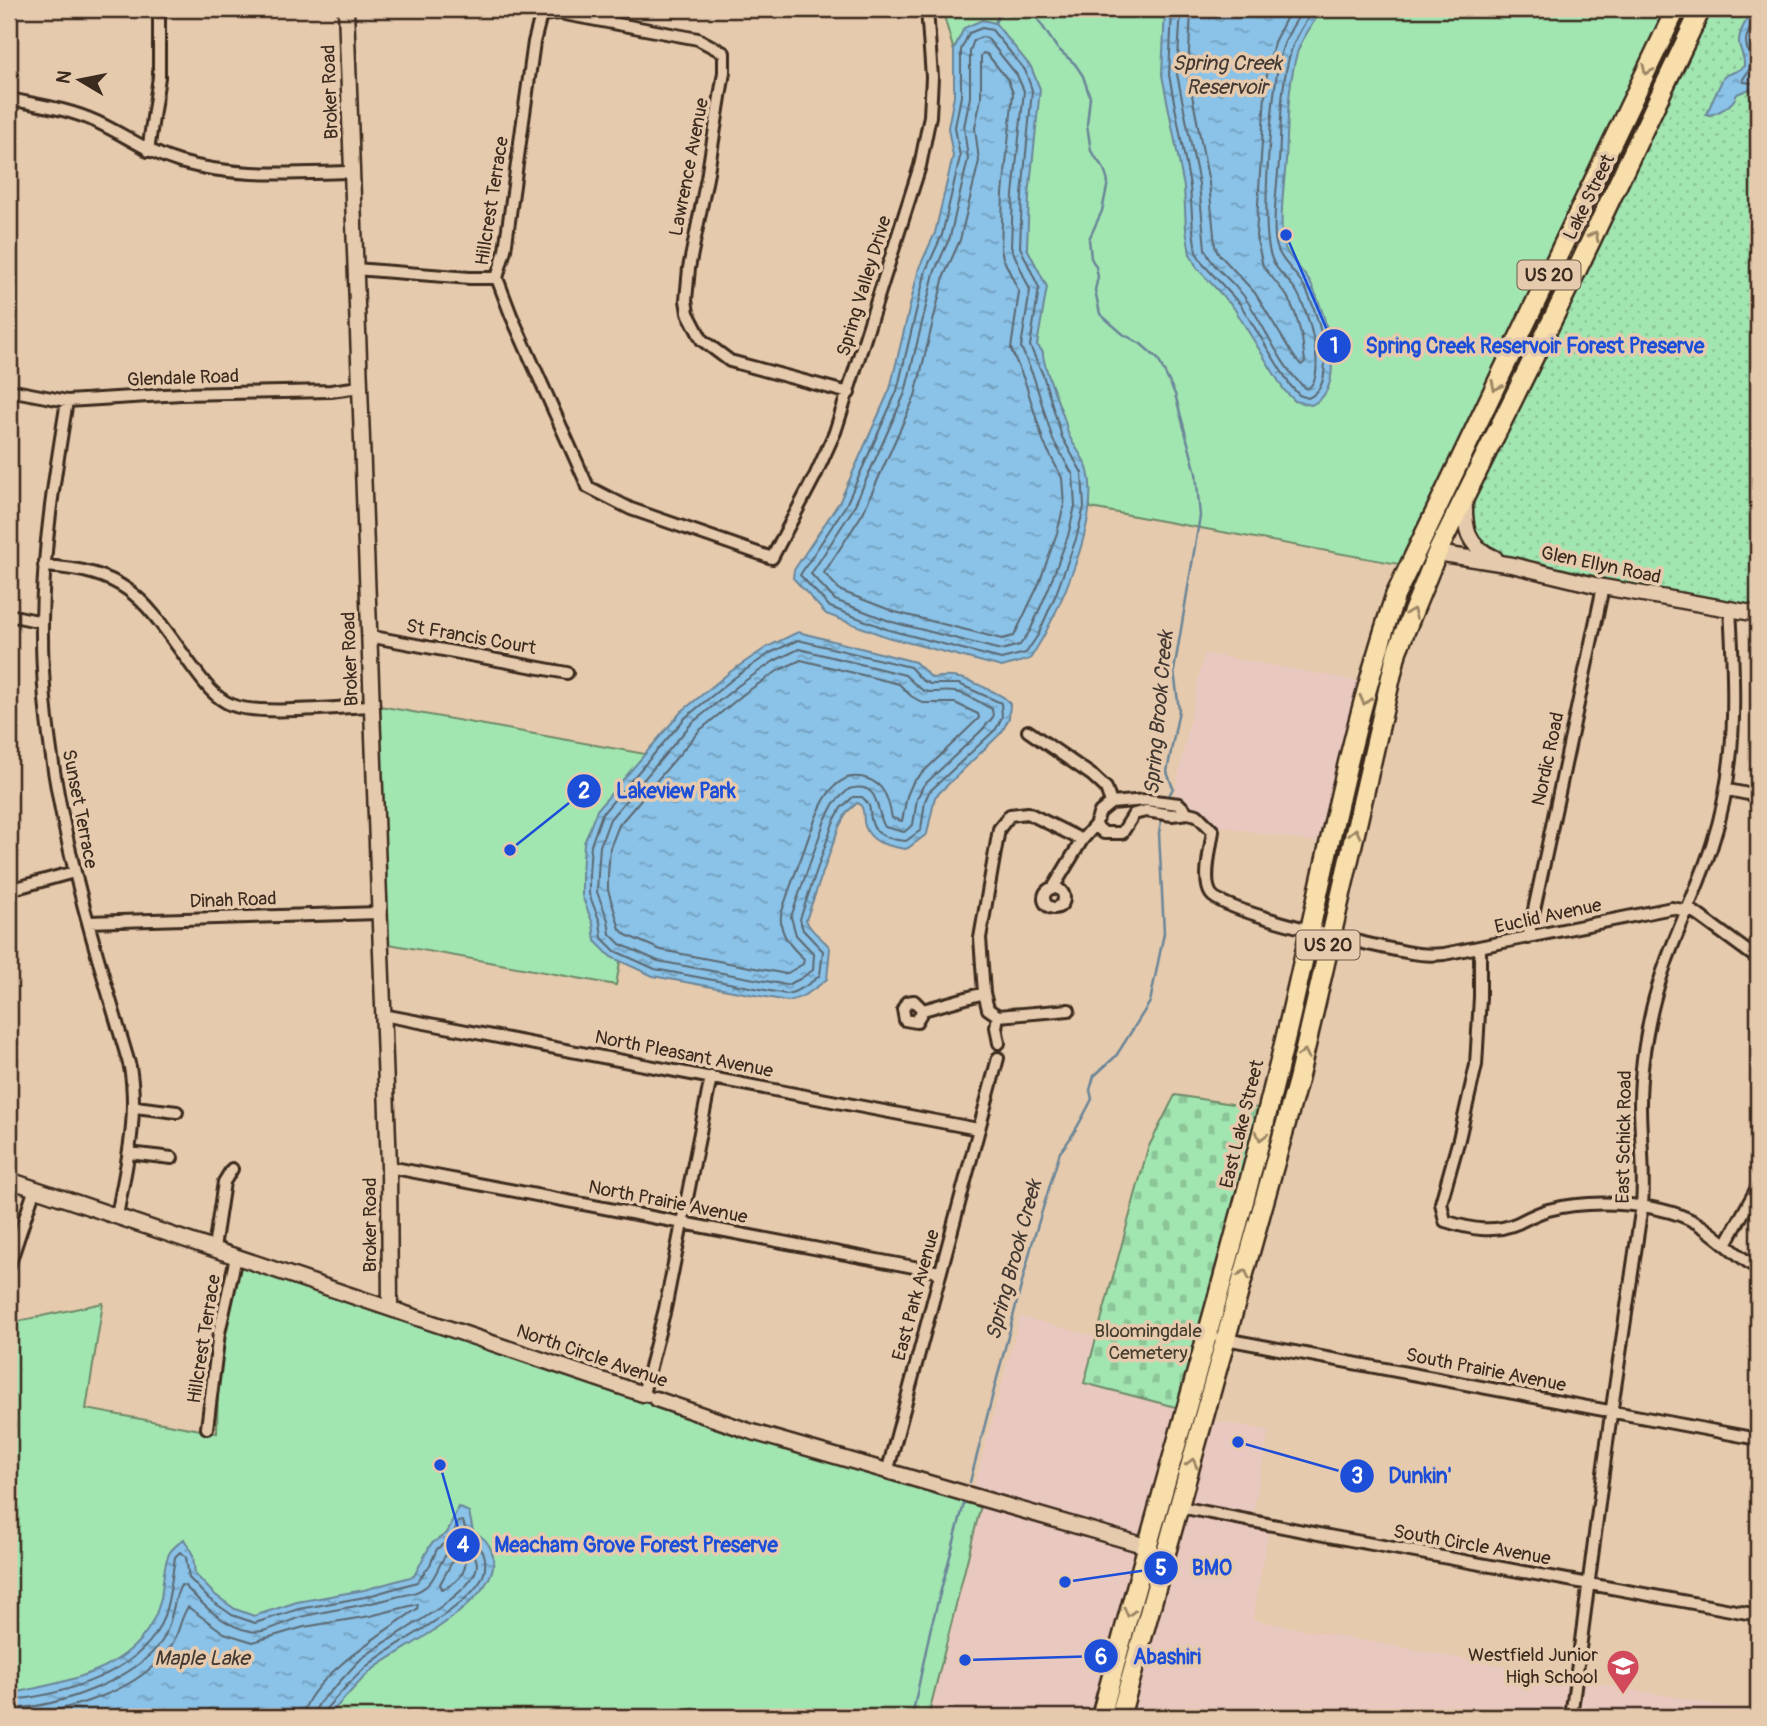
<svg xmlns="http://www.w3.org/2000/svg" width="1767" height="1726" font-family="Pangolin,sans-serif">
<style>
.built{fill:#e9c8bf}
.grass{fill:url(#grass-dots);stroke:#6e8868;stroke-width:2}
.cemetery{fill:url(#cemetery-stones);stroke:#6e8868;stroke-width:2}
.green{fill:#a1e6b1;stroke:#6e8868;stroke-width:2}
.water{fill:url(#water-ripples);stroke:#6a8597;stroke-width:2}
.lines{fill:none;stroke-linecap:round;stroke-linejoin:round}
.shore{stroke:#5b676f;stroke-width:2}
.stream{stroke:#6a8597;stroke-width:2.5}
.minor-casing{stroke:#3b2a1e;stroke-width:16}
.tertiary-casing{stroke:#3b2a1e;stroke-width:19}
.primary-casing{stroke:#3b2a1e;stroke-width:23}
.minor{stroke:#e6caad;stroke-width:10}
.tertiary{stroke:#e6caad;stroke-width:14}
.primary{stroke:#f8deab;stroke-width:18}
.oneway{stroke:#9a8464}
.labels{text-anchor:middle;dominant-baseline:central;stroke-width:7;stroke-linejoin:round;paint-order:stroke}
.shield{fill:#e6caad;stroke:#6e5a49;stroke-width:2}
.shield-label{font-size:18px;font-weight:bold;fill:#3b2a1e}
.street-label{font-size:19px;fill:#3b2a1e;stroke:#e6caad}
.park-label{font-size:19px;fill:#453d2d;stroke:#e6caad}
.poi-label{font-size:19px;fill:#3b2a1e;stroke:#e6caad;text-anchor:end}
.water-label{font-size:21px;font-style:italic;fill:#433932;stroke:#e6caad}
.leader{fill:none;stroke:#1d4ed8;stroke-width:2.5}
.callout-dot{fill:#1d4ed8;stroke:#e6caad;stroke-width:2.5}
.mark-label{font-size:21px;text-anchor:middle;font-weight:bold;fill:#fff}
.callout-label{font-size:21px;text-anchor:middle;font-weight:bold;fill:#1d4ed8;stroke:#e6caad;stroke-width:7;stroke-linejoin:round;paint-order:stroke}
</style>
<defs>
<pattern id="grass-dots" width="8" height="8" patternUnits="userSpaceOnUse" patternTransform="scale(1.75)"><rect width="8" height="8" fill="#a1e6b1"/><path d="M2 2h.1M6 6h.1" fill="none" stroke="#8cc598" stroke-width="1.8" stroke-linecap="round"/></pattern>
<pattern id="cemetery-stones" width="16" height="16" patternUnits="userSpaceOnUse" patternTransform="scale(1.75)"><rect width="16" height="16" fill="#a1e6b1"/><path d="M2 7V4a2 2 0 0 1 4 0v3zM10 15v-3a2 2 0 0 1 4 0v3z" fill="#8cc598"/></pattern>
<pattern id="water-ripples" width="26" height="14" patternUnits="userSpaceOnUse" patternTransform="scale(1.75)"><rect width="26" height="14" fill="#8ac2e8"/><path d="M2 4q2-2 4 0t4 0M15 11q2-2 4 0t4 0" fill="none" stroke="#729ebb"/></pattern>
</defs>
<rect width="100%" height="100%" fill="#e6caad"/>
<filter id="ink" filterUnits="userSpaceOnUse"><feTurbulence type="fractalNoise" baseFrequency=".0143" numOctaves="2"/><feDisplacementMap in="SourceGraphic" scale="14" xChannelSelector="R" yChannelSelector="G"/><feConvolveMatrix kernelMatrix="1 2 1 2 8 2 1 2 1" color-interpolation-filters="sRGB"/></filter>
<g filter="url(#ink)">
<!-- built -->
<path class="built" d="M1204,653L1365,682L1326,844L1201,823L1190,816L1169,819Z
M1020,1316L1096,1337L1084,1382L1183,1409L1144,1542L973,1491Z
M1206,1419L1269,1430L1252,1519L1270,1523L1253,1620L1573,1679L1568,1717H1123Z
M982,1501L1140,1550L1094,1717H928Z
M1579,1680L1758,1712V1717H1574Z"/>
<!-- grass -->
<path class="grass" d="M1703,9H1758V611L1604,583L1496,555L1474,537L1469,497Z"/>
<!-- cemetery -->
<path class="cemetery" d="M1175,1095L1264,1109L1183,1409L1084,1383L1148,1148Z"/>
<!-- green -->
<path class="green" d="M942,9H1675L1409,566L1091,508L1058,420Z
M374,705L656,756L616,985L383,943Z
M236,1257L749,1431L983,1497L928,1717H9V1323L103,1303L86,1409L217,1433L219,1333Z"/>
<!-- water -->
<path class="water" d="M1165,9H1322C1314,22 1304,35 1298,50C1287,85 1288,125 1286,161C1284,185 1280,211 1282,235C1284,258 1301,266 1311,284C1325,312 1350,389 1311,405L1295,401L1284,390L1234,308L1197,268L1190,254L1186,230L1184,187L1162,75Z
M1753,9H1758V97L1750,89L1737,94C1734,105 1717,115 1706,115L1723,78C1727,73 1737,73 1744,66C1745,57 1740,51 1739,43C1738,32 1748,18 1753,9Z
M982,20L995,23L1031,67L1040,89L1029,196L1027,248L1047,287L1037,345L1043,352C1041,361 1060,406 1064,418C1066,423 1066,428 1068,433C1073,446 1085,458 1088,471C1101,521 1057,617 1030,659L1002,667L887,637L826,614L793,578L794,570L840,501L890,389L919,268L935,233L953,156L948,128L954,96V49L964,28Z
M798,632L915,662L932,678C959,674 969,680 992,691C1000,695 1005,697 1010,704L1009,718L1002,732L935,797L927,834L908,848L905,849C890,846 871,844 865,826C862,818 866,812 860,804L857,803L847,812L839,827L806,920C811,933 822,937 830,948L827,979C815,989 802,999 787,1001L653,976L611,957L595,941L593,924L582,896V874L584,843L597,810L681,712L730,672L767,647Z
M458,1507L469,1512L473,1531C477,1534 483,1537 486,1541C525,1591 401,1647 372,1670C356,1684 342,1702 327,1717H9V1694C69,1681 142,1670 160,1602C164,1587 162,1568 169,1554C171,1549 179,1543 184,1539L193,1555L195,1574L214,1594L235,1609L254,1616L297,1602L364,1590L414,1576L431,1544L447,1533Z"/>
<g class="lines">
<!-- shore -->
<path class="shore" d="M1172,9L1169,75L1190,186L1193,230L1196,252L1203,264L1240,304L1290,385L1299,395L1308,398C1341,385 1317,308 1304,286C1293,268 1277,260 1275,237C1273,212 1277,186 1279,162C1281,126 1280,86 1291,51C1296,35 1305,23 1314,9
M1181,9L1177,74L1199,184L1205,249C1212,268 1231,279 1243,295C1263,321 1282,372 1307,389C1329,376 1307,306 1295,289C1288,279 1276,271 1272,259C1259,230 1272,91 1280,57C1284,39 1293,24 1304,9
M1191,9L1188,74L1209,183L1215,246L1218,253L1255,293L1293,355L1301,365L1305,362L1302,337L1295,313L1287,296L1263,266L1256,236L1266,79L1274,42L1291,9
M1758,15C1754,22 1746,33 1746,41C1747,63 1760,55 1743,79L1744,82L1752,83L1758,87
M982,28L992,30L1025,70L1032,90L1022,195L1020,247L1039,288L1030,346L1043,375L1062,437L1082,473L1084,507L1076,539L1056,594L1038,635L1026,653L1001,659L889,630L830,607L800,575L846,505L897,391L926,270L942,235L960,157L955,127L961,96V50L969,33Z
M982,37L987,38L1017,75L1024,91L1013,195L1011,247L1030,290L1021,347L1034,378L1053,440L1073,475L1075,506L1068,536L1048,590L1030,631L1020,645L1001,650L892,622L835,600L811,574L853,509L905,393L934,273L950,237L968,159L964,127L970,97V51L974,40Z
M983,53L987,54L1008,80L1013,93L1003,194L1001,248L1003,258L1019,292L1011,349L1025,382L1044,443L1062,478L1064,505L1057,533L1038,586L1014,636L1002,639L895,612L841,591L824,573L863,513L915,396L944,276L960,240L979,161L975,128L981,98V56Z
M798,640L910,667L922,680L930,684H959L1001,703L1002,717L996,729L929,792L925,801L921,830L906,841C893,840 876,837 872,823C868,811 874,808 862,797H853L841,808L833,823L800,919L803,930L823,951L820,975C811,983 799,992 786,994L655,969L615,951L602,938L600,922L589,894V874L591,845L602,814L686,717L734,678L770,653Z
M799,649L905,675C932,701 924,689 956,692C969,694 981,704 992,709L993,717L982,730L923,786L917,799L913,825L904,832L885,827C875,813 882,780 849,789L834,803L825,820L791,917L796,935L814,954L813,970L800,979L787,985L658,961L620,944L610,934L608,920L597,892L598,874L600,846L610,819L692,723L739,685L774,661Z
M801,660L899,684L911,696L923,703H955L978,714L979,718L913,782L907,796L902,821L892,818C889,803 886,785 868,779C827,764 813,827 803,853C795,874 787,894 781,915C779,934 791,947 804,959L803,964L786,974L661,950L626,935L620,929L608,890V875L610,848L619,825L700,730L745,693L779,670Z
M460,1556L465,1558C468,1573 454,1585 442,1589L440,1584L452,1562Z
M9,1700C55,1697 126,1676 154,1636C169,1615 171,1582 175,1557L180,1552L186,1557L189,1578L209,1599L232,1615L255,1623L299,1609L365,1597L417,1582L430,1565L437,1549L452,1537L458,1522L463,1521C465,1526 465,1532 468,1536C478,1549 487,1548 485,1568C483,1603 392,1643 366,1667C352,1680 338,1695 325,1710L323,1717
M9,1709C57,1707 134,1681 162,1641C173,1624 172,1601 181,1585L185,1586C203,1605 223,1626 250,1631C265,1635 286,1621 301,1617C333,1609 365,1606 396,1597C404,1595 415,1594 422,1589C441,1579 437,1550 463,1543C471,1550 480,1558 476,1570C468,1599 386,1638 361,1659C352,1668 343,1678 335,1687C326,1696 315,1704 314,1717
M24,1717C77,1706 138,1693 171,1646C179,1635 180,1618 188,1607L224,1633L253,1642L304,1627L370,1616L418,1604L417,1609C388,1629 305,1681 303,1717"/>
<!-- stream -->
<path class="stream" d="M1031,9L1057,48L1075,64L1083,76L1090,97L1087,125L1091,151L1104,169L1108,182L1102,211L1089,239L1091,258L1096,267L1098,277L1095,290L1100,314L1123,334L1141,344L1158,359L1175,394L1196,473L1200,516L1174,671L1179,710L1167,772L1173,788L1167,800
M995,23L1001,9
M970,1482L1032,1244L1060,1152C1071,1140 1084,1115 1092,1099L1090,1090L1094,1076L1116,1056L1150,1002L1164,933L1159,833L1162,816
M912,1717L930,1631L965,1500"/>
<defs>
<path id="minor" d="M541,15L534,42L505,250L497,278L511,315L588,487L631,509L772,558L815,476L835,432L920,166L930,116L932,77L927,9
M541,15L559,13L698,39L724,53V72L707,178L689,268L686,300L688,313L702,340L730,361L849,393
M9,99C39,105 69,109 97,122C127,136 147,152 180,162C236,178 294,173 352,172
M148,151L159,77V9
M355,269L470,278H497
M9,390L67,401L181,394L331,391L360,387
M67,401C55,474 43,547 42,622C40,776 87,921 130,1067C139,1118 126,1166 117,1216
M44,566C130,571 144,600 191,665C202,680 214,698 232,705C258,716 339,707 371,706
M9,615L42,622
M368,636L567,673
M1028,731L1093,776L1106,788L1111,803
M1728,790L1758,796
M1095,825L1104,833H1122L1134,814L1146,811L1172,815L1188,813L1197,815L1213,831C1211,846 1202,881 1211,894C1223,913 1382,948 1412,953C1422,955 1433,955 1444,954L1672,908L1694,912L1758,959
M1044 898a10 10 0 1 1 20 0a10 10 0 1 1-20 0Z
M1053,888L1082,840L1095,825L1100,812L1111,803L1146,800L1179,804L1188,813
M9,890L74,872
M88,922L379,913
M1528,938L1603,587
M984,993L988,1009L998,1016L1069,1010
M923,1010L914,1001L907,1002L903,1009L905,1020L916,1022L923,1010L984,993L980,938L999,829L1010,815L1028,813L1082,840
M383,1015L978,1129
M998,1016L996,1027L999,1043
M135,1107L177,1112
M129,1153L172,1158
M389,1167L940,1272
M1445,1221C1470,1229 1493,1234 1518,1223C1528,1218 1537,1213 1548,1210C1591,1199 1665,1201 1703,1227C1722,1240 1739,1257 1758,1269
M1445,1221L1441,1203L1459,1139L1476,1065L1480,997V947
M1726,1244L1758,1186
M214,1248L224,1182L232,1169
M9,1266L35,1188
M1220,1338L1758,1439
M648,1396L643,1394L665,1309L711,1077
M207,1428L219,1333L236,1257
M888,1469L998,1058
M1180,1507L1334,1537L1758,1615
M1571,1717L1608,1435L1642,1205C1645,1171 1640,1138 1640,1104C1640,1072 1645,1040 1652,1009C1665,952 1694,901 1712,845C1738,766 1735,691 1730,609"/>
<path id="tertiary" d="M346,9L389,1167L390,1307
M1465,498C1464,527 1466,546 1495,558
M1437,553L1512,565L1603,587L1758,614
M9,1180L643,1394
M656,1399L749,1431L1146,1546"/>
<path id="primary" d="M1101,1717C1157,1503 1223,1292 1276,1077C1316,917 1343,753 1395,596L1676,9
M1120,1717L1298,1080L1397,651L1437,553L1575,274L1701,9"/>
</defs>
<!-- minor casing -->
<use href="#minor" class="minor-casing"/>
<!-- tertiary casing -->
<use href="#tertiary" class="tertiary-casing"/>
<!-- primary casing -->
<use href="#primary" class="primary-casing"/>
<!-- minor -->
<use href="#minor" class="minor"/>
<!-- tertiary -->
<use href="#tertiary" class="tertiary"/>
<!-- primary -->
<use href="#primary" class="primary"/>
</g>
<!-- one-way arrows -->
<defs><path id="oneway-chevron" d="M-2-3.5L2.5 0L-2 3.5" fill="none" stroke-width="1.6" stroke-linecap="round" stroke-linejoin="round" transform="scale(1.75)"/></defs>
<g class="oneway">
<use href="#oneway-chevron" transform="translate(1647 70) rotate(116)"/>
<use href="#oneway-chevron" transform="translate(1594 236) rotate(-64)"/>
<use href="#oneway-chevron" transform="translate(1496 386) rotate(116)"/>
<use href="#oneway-chevron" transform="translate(1412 613) rotate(-69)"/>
<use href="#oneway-chevron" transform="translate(1365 700) rotate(104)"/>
<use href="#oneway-chevron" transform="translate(1355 833) rotate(-77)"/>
<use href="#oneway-chevron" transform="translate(1304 1054) rotate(-77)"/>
<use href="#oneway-chevron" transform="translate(1261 1136) rotate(105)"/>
<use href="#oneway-chevron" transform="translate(1244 1274) rotate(-74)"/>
<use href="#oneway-chevron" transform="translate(1192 1463) rotate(-75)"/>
<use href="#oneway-chevron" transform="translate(1129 1612) rotate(105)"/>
</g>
</g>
<!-- icons -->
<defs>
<symbol id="school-pin" viewBox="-11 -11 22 30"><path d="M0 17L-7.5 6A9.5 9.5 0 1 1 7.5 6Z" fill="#d1495b" stroke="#e6caad"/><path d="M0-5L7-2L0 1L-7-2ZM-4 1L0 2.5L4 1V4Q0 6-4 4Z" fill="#fff"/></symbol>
</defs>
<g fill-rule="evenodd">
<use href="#school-pin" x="1604" y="1647" width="38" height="52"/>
</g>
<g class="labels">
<!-- shield labels -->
<g class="shield">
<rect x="1517.5" y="260.5" width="63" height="29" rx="5"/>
<rect x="1296.5" y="930.5" width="63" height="29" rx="5"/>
</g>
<g class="shield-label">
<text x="1549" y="275">US 20</text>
<text x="1328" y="945">US 20</text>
</g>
<!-- street labels -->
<g class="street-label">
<text transform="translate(330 92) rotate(-92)">Broker Road</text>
<text transform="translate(689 167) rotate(-79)">Lawrence Avenue</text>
<text transform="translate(1589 197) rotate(-64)">Lake Street</text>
<text transform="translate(492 201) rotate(-81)">Hillcrest Terrace</text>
<text transform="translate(864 286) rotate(-73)">Spring Valley Drive</text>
<text transform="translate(183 378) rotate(-2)">Glendale Road</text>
<text transform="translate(1601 565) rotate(12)">Glen Ellyn Road</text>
<text transform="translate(471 637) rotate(10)">St Francis Court</text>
<text transform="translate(350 659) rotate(-92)">Broker Road</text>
<text transform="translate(1548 759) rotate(-78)">Nordic Road</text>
<text transform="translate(80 809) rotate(79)">Sunset Terrace</text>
<text transform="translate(233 900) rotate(-2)">Dinah Road</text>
<text transform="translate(1548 916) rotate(-12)">Euclid Avenue</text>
<text transform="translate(684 1054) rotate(11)">North Pleasant Avenue</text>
<text transform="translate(1242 1124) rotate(-76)">East Lake Street</text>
<text transform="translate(1624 1137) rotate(-89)">East Schick Road</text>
<text transform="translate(668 1202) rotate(11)">North Prairie Avenue</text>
<text transform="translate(370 1225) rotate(-90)">Broker Road</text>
<text transform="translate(916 1295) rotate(-75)">East Park Avenue</text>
<text transform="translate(204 1339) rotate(-81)">Hillcrest Terrace</text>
<text transform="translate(592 1356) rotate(19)">North Circle Avenue</text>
<text transform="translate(1486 1370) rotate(11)">South Prairie Avenue</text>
<text transform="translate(1472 1545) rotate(10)">South Circle Avenue</text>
</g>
<!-- park labels -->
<g class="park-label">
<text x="1148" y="1331">Bloomingdale<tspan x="1148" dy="22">Cemetery</tspan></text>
</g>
<!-- poi labels -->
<g class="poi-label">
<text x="1598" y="1655">Westfield Junior<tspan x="1598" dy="22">High School</tspan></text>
</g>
<!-- water labels -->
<g class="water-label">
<text x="1227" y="63">Spring Creek<tspan x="1227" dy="24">Reservoir</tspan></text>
<text transform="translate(1159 713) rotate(-85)">Spring Brook Creek</text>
<text transform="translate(1014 1260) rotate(-75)">Spring Brook Creek</text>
<text x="202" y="1658">Maple Lake</text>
</g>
</g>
<!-- callouts -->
<path class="leader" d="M1286 235L1334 346M510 850L584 791M1238 1442L1357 1476M440 1465L463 1545M1065 1582L1161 1568M965 1660L1101 1656"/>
<g class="callout-dot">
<circle cx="1286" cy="235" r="7"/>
<circle cx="510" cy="850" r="7"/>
<circle cx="1238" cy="1442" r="7"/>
<circle cx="440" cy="1465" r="7"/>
<circle cx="1065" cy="1582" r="7"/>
<circle cx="965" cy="1660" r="7"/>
<circle cx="1334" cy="346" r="18"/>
<circle cx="584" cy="791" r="18"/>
<circle cx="1357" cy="1476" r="18"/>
<circle cx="463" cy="1545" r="18"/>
<circle cx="1161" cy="1568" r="18"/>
<circle cx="1101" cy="1656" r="18"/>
</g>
<g class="mark-label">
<text x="1334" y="353">1</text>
<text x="584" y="798">2</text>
<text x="1357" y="1483">3</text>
<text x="463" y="1552">4</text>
<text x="1161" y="1575">5</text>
<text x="1101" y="1664">6</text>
</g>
<g class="callout-label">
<text x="1535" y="353">Spring Creek Reservoir Forest Preserve</text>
<text x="676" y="798">Lakeview Park</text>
<text x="1420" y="1483">Dunkin'</text>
<text x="636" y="1552">Meacham Grove Forest Preserve</text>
<text x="1212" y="1575">BMO</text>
<text x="1167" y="1664">Abashiri</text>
</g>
<!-- margin -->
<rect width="1767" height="1726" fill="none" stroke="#e6caad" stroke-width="35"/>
<rect x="18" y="18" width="1732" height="1691" fill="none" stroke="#3b2a1e" stroke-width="2.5" filter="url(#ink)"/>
<!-- north arrow -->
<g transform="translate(80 80) rotate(280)" stroke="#e6caad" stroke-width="5" paint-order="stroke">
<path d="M0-5L12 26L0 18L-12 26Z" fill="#3b2a1e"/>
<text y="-10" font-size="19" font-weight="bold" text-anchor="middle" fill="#3b2a1e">N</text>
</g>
</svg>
